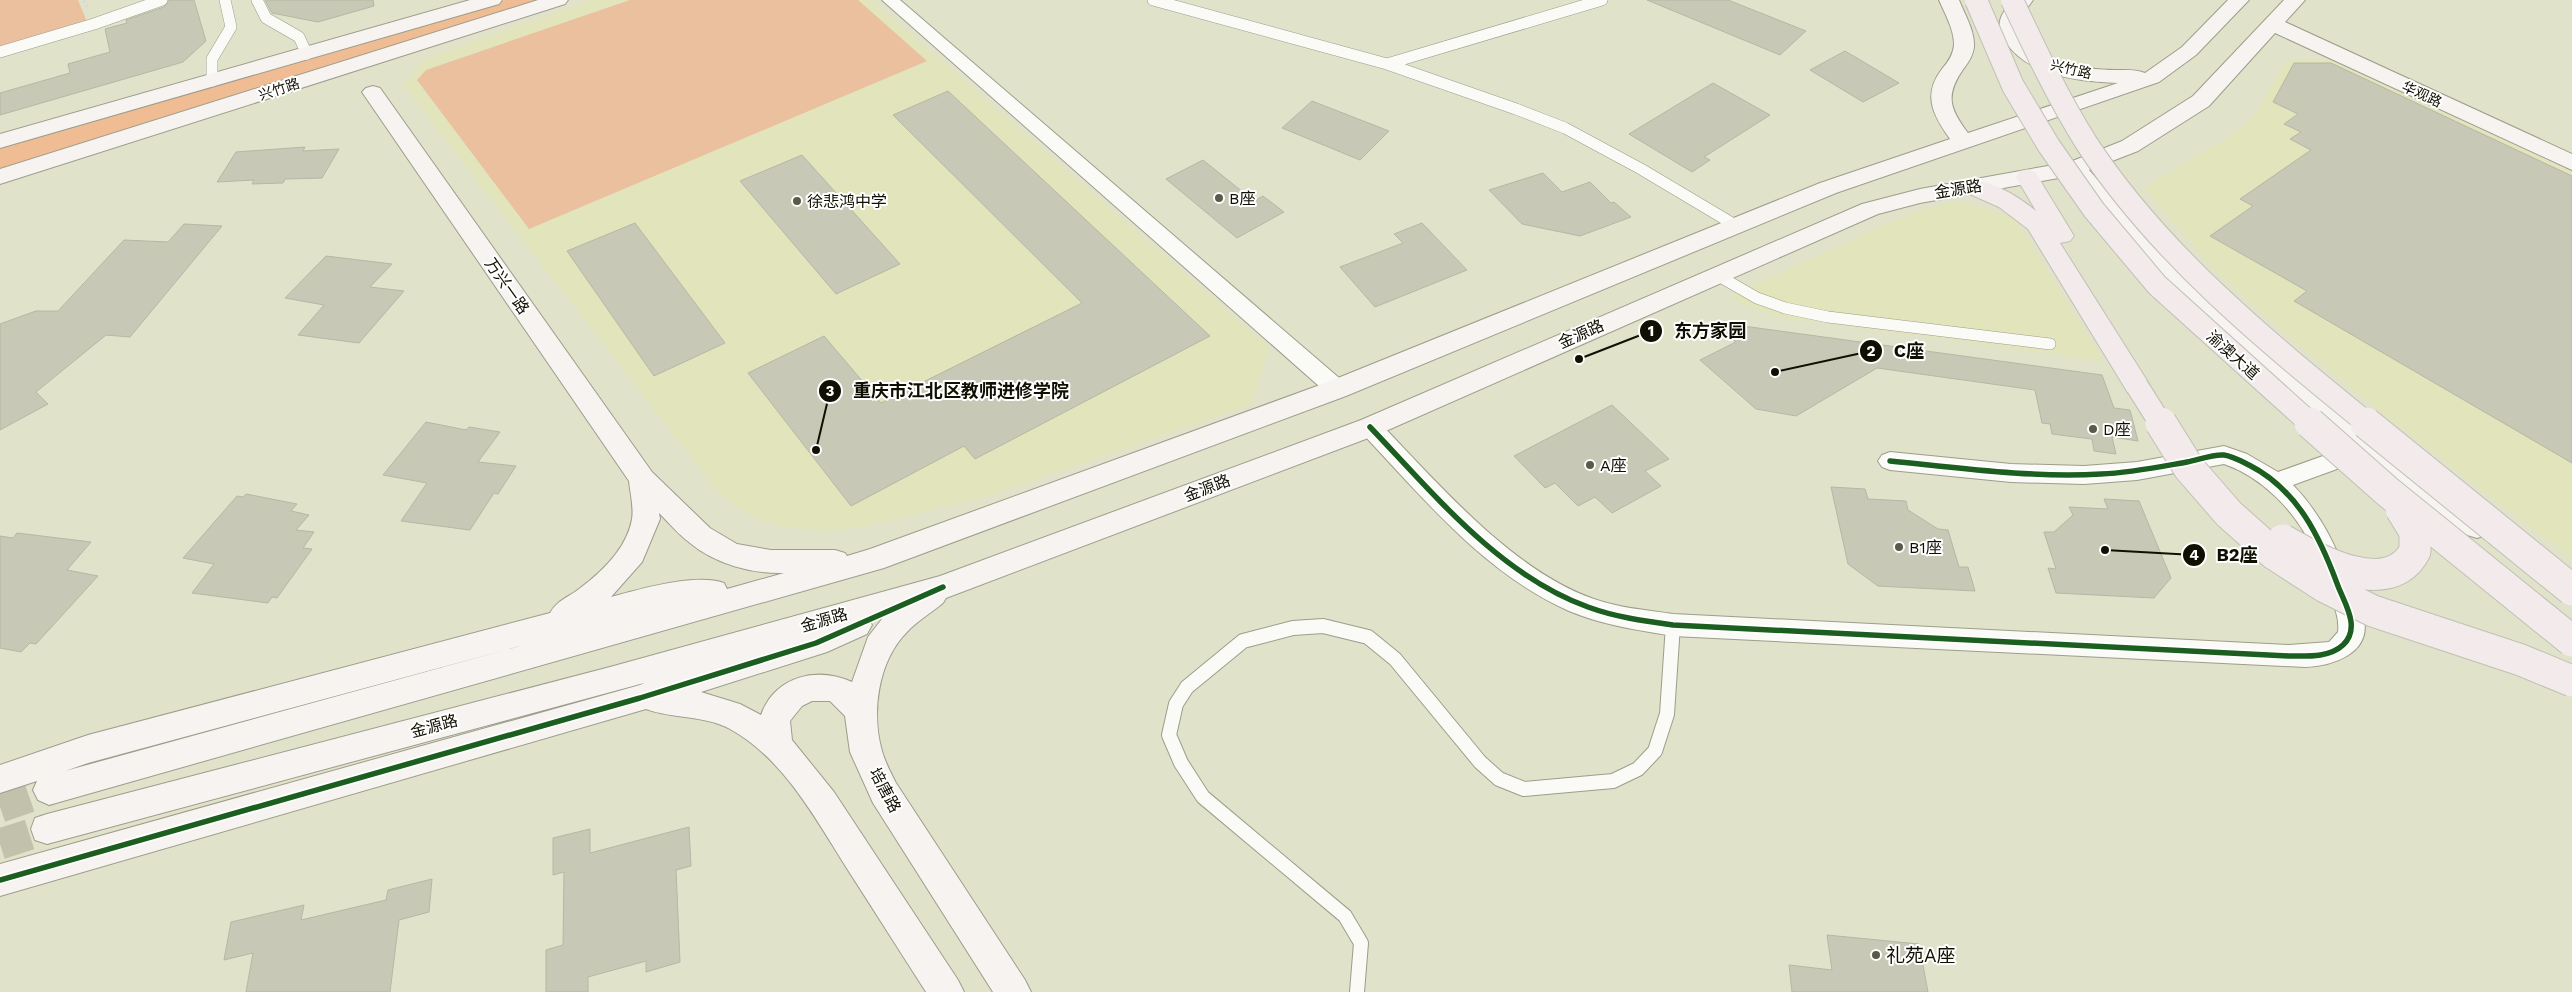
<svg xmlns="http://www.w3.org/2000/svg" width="2572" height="992" font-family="'Work Sans','Noto Sans SC',sans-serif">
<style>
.built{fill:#e2e4bc}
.green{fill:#eac09e}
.forest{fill:#efbc93}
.building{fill:#c7c8b5;stroke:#b6b7a4}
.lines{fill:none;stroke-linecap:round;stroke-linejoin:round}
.secondary-tunnel{stroke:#c2c2ac;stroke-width:31;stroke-dasharray:31 15;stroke-linecap:butt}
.lane-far1-casing{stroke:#9d9d8b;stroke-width:12}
.lane-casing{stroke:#9d9d8b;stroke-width:16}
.street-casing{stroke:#9d9d8b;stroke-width:2}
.secondary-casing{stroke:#9d9d8b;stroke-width:2}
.primary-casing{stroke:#c0c0b5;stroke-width:2}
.path{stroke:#d8d9d2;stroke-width:2.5;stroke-dasharray:3 2;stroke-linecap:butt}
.lane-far1{stroke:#fafbf7;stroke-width:11}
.lane{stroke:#fafbf7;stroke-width:14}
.street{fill:#fafbf7;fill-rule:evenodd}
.secondary{fill:#f6f3f1;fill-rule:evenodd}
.primary{fill:#f2eaeb;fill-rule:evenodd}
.primary-bridge-far1-casing{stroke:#c0c0b5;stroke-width:24;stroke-linecap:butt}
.primary-bridge-casing{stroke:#c0c0b5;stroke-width:33;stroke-linecap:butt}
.primary-bridge-far1{stroke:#f2eaeb;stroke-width:22}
.primary-bridge{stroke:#f2eaeb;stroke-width:31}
.cycleway-casing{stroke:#fff;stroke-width:9}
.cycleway{stroke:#1b5e20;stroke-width:5.5}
.poi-dot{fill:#595a48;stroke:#fff;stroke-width:2}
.labels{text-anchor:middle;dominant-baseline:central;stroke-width:4;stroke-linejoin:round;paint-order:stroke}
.far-street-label{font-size:14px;fill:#101002;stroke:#fff}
.street-label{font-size:16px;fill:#101002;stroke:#fff}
.poi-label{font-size:16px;fill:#101002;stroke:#fff;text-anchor:start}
.near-poi-label{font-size:19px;fill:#101002;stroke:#fff;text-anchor:start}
.leader{fill:none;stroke:#101002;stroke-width:2}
.callout-dot{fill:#101002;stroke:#fff;stroke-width:2}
.mark-label{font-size:15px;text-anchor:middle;font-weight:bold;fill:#fff}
.callout-label{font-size:18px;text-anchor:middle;font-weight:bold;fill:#101002;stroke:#fff;stroke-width:4;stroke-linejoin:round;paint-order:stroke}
</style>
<rect width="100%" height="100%" fill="#e1e2ca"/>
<!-- built -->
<path class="built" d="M592,0H872L1269,348L1252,404L985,497L858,528L829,531L797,529L767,522L745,512L721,496L403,85L425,59Z
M2287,60H2330L2572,172V559L2389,419L2288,336L2213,269L2144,188L2230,136L2254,116Z
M1958,202L2014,217L2104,361L1784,318L1757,310L1729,297L1894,220L1924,209Z"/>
<!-- green -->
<path class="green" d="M0,0H78L87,22L0,48Z
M630,0H858L927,61L529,229L417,80L426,70Z"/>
<!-- forest -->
<path class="forest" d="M505,0H538L0,170V148Z"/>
<!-- building -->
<path class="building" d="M169,0H194L206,41L183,62L0,115V93L70,73L68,64L110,52L105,29L127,23L126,20L164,7Z
M265,0H373L374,6L318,22L272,13Z
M1647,0H1728L1806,31L1780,55Z
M1845,51L1899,83L1863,102L1810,70Z
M2294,63H2331L2572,176V463L2294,301L2307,291L2210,236L2253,206L2240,199L2311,150L2290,139L2301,132L2284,124L2298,114L2273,102Z
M1713,83L1770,115L1704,157L1710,160L1692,172L1629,134Z
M948,91L1210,336L975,459L964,446L851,506L748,373L824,336L881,403L1082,303L893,115Z
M1312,101L1389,131L1360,160L1282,128Z
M305,147L303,151L339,149L322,178L285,179L283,183L252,184L254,180L217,182L236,152Z
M802,155L900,264L836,294L740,181Z
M1203,160L1254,201L1263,196L1284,212L1237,238L1166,179Z
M1543,173L1562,192L1590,182L1611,203L1614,202L1631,217L1580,236L1522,224L1489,190Z
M635,223L725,343L654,376L567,251Z
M1422,223L1467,270L1375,307L1340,267L1403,243L1394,234Z
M184,224L222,226L130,337L106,335L36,392L48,404L0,430V324L36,311H58L124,240L168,242Z
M326,256L392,264L370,287L404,291L359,343L298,335L324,305L285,298Z
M1743,326L2102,375L2114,408L2130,410L2138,441L2112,437L2116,454L2094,451L2092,439L2052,434L2050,424L2042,423L2035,390L1877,368L1796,416L1756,409L1700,360L1736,342L1726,334Z
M1612,405L1669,459L1645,471L1661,486L1612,513L1595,497L1578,506L1555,483L1545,488L1514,456Z
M426,422L466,430L469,427L500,432L478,462L516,466L498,494L494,493L470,530L401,521L427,483L383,475Z
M1831,487L1865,489L1868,499L1906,501L1908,510L1938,529L1948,530L1959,567H1968L1975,591L1878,586L1848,564Z
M246,494L297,504L291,511L309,515L296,530L314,532L303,548L312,549L277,598L272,597L268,603L192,593L214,564L183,558L237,496L243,497Z
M2104,499L2139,501L2171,578L2154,598L2056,593L2048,568L2056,569L2044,532H2054L2073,515L2069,507L2108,509Z
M17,533L91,542L67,570L98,576L36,644L30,643L21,652L0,648V536L13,538Z
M689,827L691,866L676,870L680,962L646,972V961L588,977V992H546V950L563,945L564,872L553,875V838L590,829V853Z
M432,879L429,912L399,920L390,992H246L253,953L224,960L231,922L304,905L301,920L386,900L388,890Z
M1827,935L1919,944L1928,992H1792L1789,965L1832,970Z"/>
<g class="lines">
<!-- secondary-tunnel -->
<path class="secondary-tunnel" d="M0,807L49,790
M0,844L47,829"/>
<defs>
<path id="lane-far1" d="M257,0L266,18L299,37L307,54
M1153,0L1387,64L1516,109L1565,128L1641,169L1735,225
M0,52L94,24L162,0
M1387,64L1602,0
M212,81V59L231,27L225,0
M1717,275L1757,298L1785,308L1828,317L2050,344"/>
<path id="lane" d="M1357,992L1361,943L1345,916L1203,797L1181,763L1169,735L1176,704L1187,687L1243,641L1293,628L1323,626L1368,637L1395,659L1480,762L1499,779L1524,789L1613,781L1638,769L1655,751L1667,714L1673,625"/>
<path id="street" d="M882,0H900L1345,383L1348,389L1345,395L1337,397L1329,395Z
M1370,418L1378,421C1438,483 1511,570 1594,599C1619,608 1647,610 1673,614L2289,645L2329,642L2338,632C2340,615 2332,602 2326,588C2321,574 2318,560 2312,547C2295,511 2262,477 2224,464L2137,480L2084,484L2011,482L1890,470L1882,467L1878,461L1882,455L1890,452L2011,464L2084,466L2137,462L2224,446L2247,454L2278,472L2362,442L2370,445L2374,451L2370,457L2293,485C2321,514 2336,546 2350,583C2354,595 2361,606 2364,619C2371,654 2332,666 2305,667L1673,636C1638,630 1602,625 1569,611C1485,574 1423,498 1362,433L1359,427L1362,421Z"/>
<path id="secondary" d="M470,0H502L499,4L0,148V134Z
M538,0H568L565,4L0,184V169Z
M1939,0H1959C1965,15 1975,31 1974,47C1973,55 1969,62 1964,68C1945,95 1949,108 1968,133L2118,83C2079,81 2028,77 2005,41C1994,25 2001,13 2013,0H2033C2020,18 2011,27 2031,46C2053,66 2086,69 2115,70C2125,70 2136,69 2145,73L2182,47L2228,0H2249L2196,55L2159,82L1836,193L1346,396L884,568L49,805L38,800L33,790L37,781L0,793V765L88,735L550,613C557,600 569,597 579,589C602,572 627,548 632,519C634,508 630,492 629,481L362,92L366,88L373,86L380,88L652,472L710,528L737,544L771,550H835L845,553L847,556L870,549L1328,382L1820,183L1950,139C1933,115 1922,95 1942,69C1948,62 1953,55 1954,45C1954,29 1945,14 1939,0ZM659,513C669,523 679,535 690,543C715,564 752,574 784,573L727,589L724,583C696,573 640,589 611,597L642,562L660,519ZM524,645L65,771L88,763Z
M2284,0H2305L2285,22L2572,154V170L2275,33L2209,106L2138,151L2089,170L2160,251L2375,443L2441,490L2487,519L2491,527L2487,535L2477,538L2467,535L2421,506L2357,457L2144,263L2070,176L1920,203L1878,214L1379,434L946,598L943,603C931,613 917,621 907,632C878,661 871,713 882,751C885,762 891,773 896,783L1025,980L1031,992H993L873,803L850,752L845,716L830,701H812L802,706L790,721L792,740L834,792L958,980L964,992H926C899,950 873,909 846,867C815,818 784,759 730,729C704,715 673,719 646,709L0,896V864L640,685L644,683L47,844L35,840L31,829L35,818L47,814L610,667L940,576L1361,420L1862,204L1920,189L2070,162L2122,141L2193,96ZM885,615L868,637L852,682C817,666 775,676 761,715L740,704L701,692L827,652L867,634L872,625L869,620Z"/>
<path id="primary" d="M2027,170L2035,172L2074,236L2070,241L2060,243L2146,379L2150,386L2146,393L2137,395L2128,393L2028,229L1999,207L1965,192L1962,187L1965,182C1987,176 2019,197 2036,211L2016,177L2019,172Z"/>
</defs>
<!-- lane-far1 casing -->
<use href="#lane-far1" class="lane-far1-casing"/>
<!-- lane casing -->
<use href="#lane" class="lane-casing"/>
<!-- street casing -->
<use href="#street" class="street-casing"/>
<!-- secondary casing -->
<use href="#secondary" class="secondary-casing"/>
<!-- primary casing -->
<use href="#primary" class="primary-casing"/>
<!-- path -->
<path class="path" d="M84,0L88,9"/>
<!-- lane-far1 -->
<use href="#lane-far1" class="lane-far1"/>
<!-- lane -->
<use href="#lane" class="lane"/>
<!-- street -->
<use href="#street" class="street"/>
<!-- secondary -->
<use href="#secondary" class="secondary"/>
<!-- primary -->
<use href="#primary" class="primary"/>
<defs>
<path id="primary-bridge-far1" d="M1976,0L2013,86L2049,146L2094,210L2157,285L2311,424
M2012,0C2035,49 2058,98 2087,144C2160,255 2266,341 2368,424
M2137,386L2161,424"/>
<path id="primary-bridge" d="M2161,423L2189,468L2229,514L2274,554L2325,587L2373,611L2521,660L2572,681
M2310,423L2388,492L2572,641
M2366,423L2572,590
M2283,540C2317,560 2389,600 2415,551V532L2401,509"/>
</defs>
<!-- primary-bridge-far1 casing -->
<use href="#primary-bridge-far1" class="primary-bridge-far1-casing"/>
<!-- primary-bridge casing -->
<use href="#primary-bridge" class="primary-bridge-casing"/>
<!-- primary-bridge-far1 -->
<use href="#primary-bridge-far1" class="primary-bridge-far1"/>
<!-- primary-bridge -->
<use href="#primary-bridge" class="primary-bridge"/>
<defs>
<path id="cycleway" d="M1370,427C1433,493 1499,575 1588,607C1615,617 1644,621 1673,625L2289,656C2306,656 2329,658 2343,645C2361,628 2345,604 2338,586C2320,537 2298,490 2249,465C2241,461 2232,456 2224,455C2213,454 2198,460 2187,462C2159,467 2130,473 2101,474C2031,478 1960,468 1890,461
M0,880L640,698L816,643L943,587"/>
</defs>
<!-- cycleway casing -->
<use href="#cycleway" class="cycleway-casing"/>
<!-- cycleway -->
<use href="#cycleway" class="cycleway"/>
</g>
<!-- markers -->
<g class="poi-dot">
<circle cx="1219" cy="198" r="5"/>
<circle cx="797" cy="201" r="5"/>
<circle cx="2093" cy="429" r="5"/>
<circle cx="1590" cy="465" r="5"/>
<circle cx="1899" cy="547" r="5"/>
<circle cx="1876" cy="955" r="5"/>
</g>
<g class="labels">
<!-- far-street labels -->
<g class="far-street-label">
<text transform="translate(2071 69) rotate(13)">兴竹路</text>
<text transform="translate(279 89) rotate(-18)">兴竹路</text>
<text transform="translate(2422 94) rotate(25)">华观路</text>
</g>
<!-- street labels -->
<g class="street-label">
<text transform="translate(1958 189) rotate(-9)">金源路</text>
<text transform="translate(507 286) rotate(55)">万兴一路</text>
<text transform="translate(1581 334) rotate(-24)">金源路</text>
<text transform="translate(2233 355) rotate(42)">渝澳大道</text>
<text transform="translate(1207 488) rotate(-21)">金源路</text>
<text transform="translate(824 620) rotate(-16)">金源路</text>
<text transform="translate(434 726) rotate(-15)">金源路</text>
<text transform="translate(885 790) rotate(62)">培唐路</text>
</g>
<!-- poi labels -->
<g class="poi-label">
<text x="1229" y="198">B座</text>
<text x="807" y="201">徐悲鸿中学</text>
<text x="2103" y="429">D座</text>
<text x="1600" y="465">A座</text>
<text x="1909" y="547">B1座</text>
</g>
<!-- near-poi labels -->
<g class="near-poi-label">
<text x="1886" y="955">礼苑A座</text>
</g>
</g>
<!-- callouts -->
<path class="leader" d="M1579 359L1651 331M1775 372L1871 351M816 450L830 391M2105 550L2194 555"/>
<g class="callout-dot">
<circle cx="1579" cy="359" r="5"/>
<circle cx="1775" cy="372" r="5"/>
<circle cx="816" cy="450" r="5"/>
<circle cx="2105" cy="550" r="5"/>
<circle cx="1651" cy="331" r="12"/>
<circle cx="1871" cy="351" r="12"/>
<circle cx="830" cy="391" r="12"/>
<circle cx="2194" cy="555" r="12"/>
</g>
<g class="mark-label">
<text x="1651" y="336">1</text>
<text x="1871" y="356">2</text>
<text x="830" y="396">3</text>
<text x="2194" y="560">4</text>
</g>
<g class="callout-label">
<text x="1710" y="337">东方家园</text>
<text x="1909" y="357">C座</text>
<text x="961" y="397">重庆市江北区教师进修学院</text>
<text x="2237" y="561">B2座</text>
</g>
</svg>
